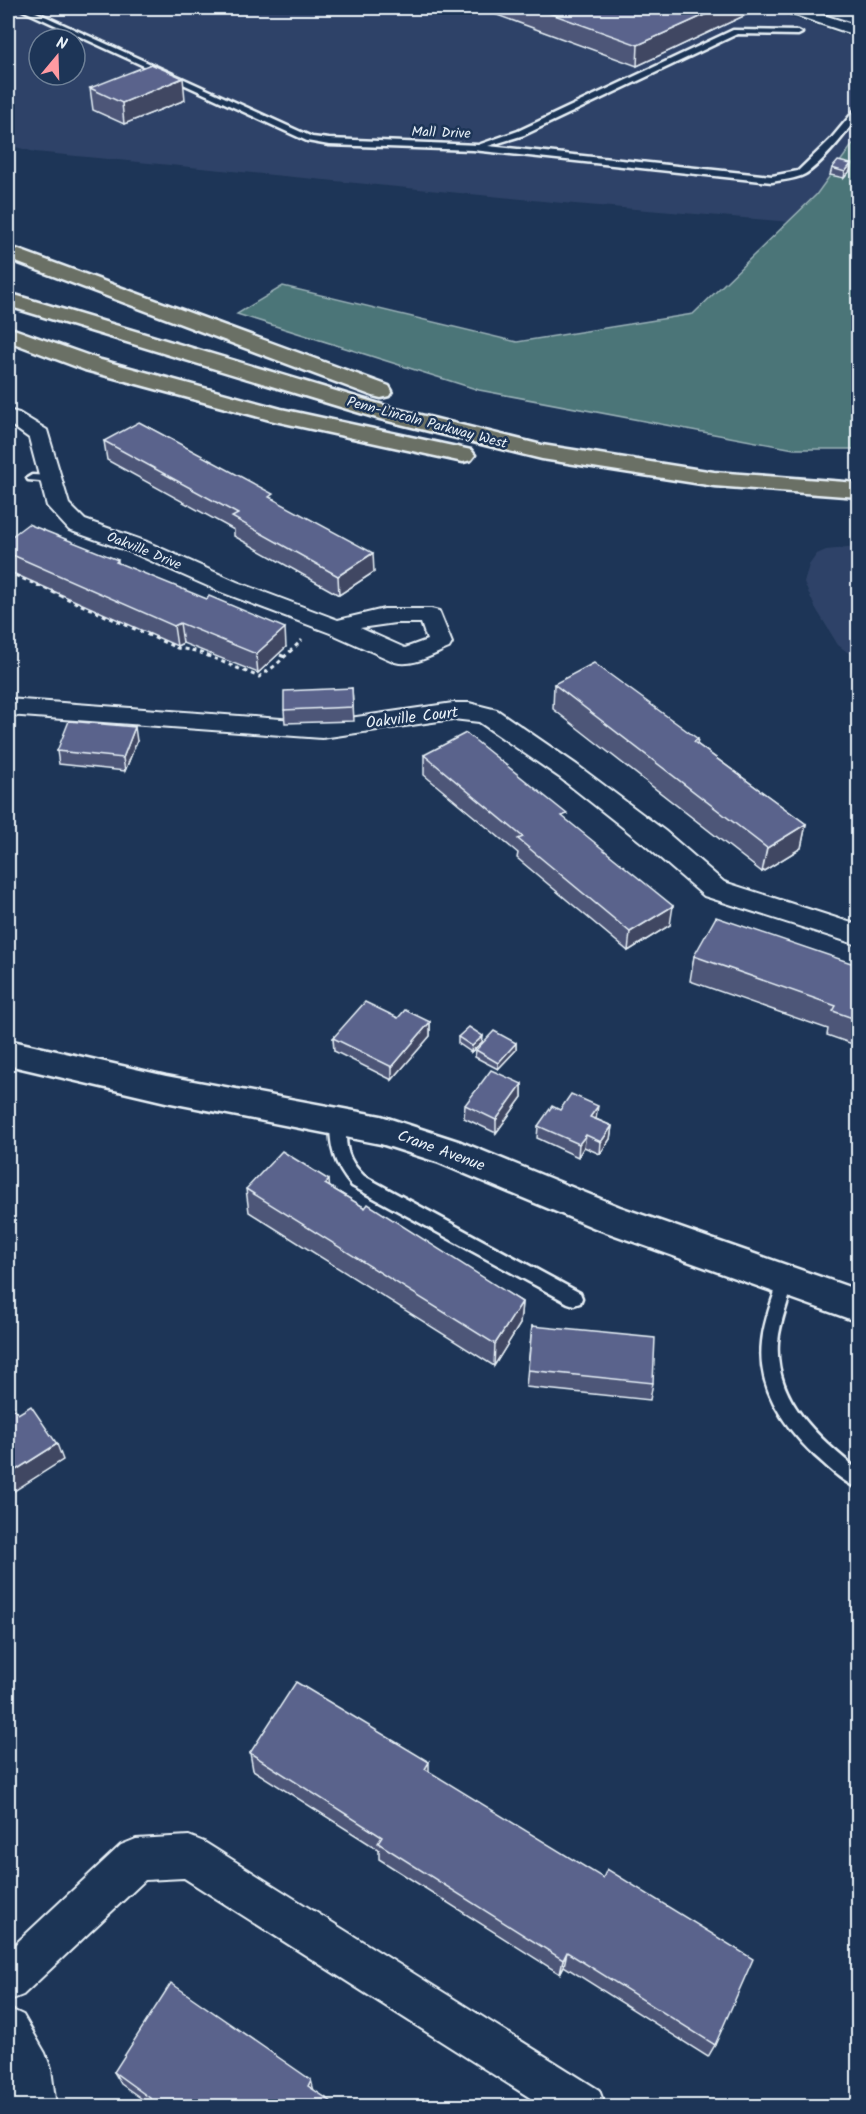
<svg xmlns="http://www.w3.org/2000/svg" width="866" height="2114" font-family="Kalam,sans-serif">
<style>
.built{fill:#2f4367;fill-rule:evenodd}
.green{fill:#4c7478;stroke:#9ab2b8;stroke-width:1.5}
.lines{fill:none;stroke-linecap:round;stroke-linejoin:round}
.lane-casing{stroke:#e8f1f8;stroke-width:5}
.street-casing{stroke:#e8f1f8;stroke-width:4}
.secondary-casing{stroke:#e8f1f8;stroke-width:5}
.highway-casing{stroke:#e8f1f8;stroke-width:5}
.path{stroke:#e8f1f8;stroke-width:3;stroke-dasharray:4 4;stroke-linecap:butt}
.lane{fill:#1d3557;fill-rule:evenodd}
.street{fill:#1d3557;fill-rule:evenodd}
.secondary{fill:#1d3557;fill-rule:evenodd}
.highway{fill:#6b7065;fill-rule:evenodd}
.wall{fill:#4d5678;stroke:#e8f1f8;stroke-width:1.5}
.shaded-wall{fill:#3f4662;stroke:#e8f1f8;stroke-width:1.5}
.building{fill:#5a648c;stroke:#e8f1f8;stroke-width:1.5}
.labels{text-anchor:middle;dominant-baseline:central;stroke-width:5;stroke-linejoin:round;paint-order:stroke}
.far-street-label{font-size:14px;fill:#e8f1f8;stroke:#1d3557}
.street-label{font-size:16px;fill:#e8f1f8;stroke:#1d3557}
</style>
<rect width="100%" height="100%" fill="#1d3557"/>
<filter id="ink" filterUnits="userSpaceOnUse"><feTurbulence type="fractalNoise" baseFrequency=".0167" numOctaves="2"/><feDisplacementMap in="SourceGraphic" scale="12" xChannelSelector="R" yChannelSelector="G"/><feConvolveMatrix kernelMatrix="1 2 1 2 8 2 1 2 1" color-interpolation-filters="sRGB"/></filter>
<g filter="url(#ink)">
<!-- built -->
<path class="built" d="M8,8H762L858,39V180L840,226L563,203L35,152L8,145ZM39,39H75V75H39Z
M858,547V660L838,645L815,607L804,583L809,565L817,554L826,550Z"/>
<!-- green -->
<path class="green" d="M858,137V449H794L479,390L237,314L283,286L517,342L693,314L816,195Z"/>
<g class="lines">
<defs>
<path id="lane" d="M18,8H27L312,137L329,139L478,145L518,131L733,30L798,31L802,33L798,35L737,34L524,135L488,146L772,176L798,171L830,140L855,110H858C858,123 818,167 805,174C796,179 782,180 772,182L473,150L329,145L307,141Z
M32,475L52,476L57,479L52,482L28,480L27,478Z
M338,1115L343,1117C347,1123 346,1129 346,1136C346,1154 352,1164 364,1176L580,1293L582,1298L580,1303L574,1305L568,1303L352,1186C334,1165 330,1148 330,1121L333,1117Z
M787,1272L793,1274L795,1279C789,1299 780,1321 778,1342C774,1400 817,1436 858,1470V1488C842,1482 827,1466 814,1455C782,1424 757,1387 762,1342C764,1320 773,1299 779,1279L781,1274Z"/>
<path id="street" d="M781,8H802L858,26V36L783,11Z
M8,410L19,413L47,430L69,504L85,520L147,542L237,582L338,620L384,609H431L439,611L452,643L449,648C432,655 413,667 395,662L330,633L221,592L131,552L69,530L47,506L29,438L8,423ZM395,623H421L427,640L405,648L360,628Z
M8,699L322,722L453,703H469L497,710L577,765L665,831L724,882L858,925V945L704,896L645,845L559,777L479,722L453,719L322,738L8,715Z
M189,1836L204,1842L599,2090L605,2106H543L184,1878L145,1880L23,1995L8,2001V1951L121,1845L136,1839Z
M8,2008L23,2015L45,2053L51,2069L56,2106H12L8,2073Z"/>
<path id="secondary" d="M8,1040L166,1076L381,1116L461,1142L620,1207L858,1290V1322L595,1228L437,1162L381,1144L166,1102L8,1065Z"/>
<path id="highway" d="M8,246L389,386L392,391L389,396L381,398L373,396L8,259Z
M8,293L396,409L542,445L714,472L858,483V497L714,486L542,459L380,419L8,306Z
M8,327L101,360L281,409L471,450L475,455L471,460L463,462L270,420L85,370L8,341Z"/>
</defs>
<!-- lane casing -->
<use href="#lane" class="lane-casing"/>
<!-- street casing -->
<use href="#street" class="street-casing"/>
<!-- secondary casing -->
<use href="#secondary" class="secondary-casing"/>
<!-- highway casing -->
<use href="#highway" class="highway-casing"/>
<!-- path -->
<path class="path" d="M8,572L177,648L196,651L259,677L276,665L302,640
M280,655L285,657"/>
<!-- lane -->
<use href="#lane" class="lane"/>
<!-- street -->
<use href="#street" class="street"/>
<!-- secondary -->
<use href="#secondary" class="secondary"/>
<!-- highway -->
<use href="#highway" class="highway"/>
</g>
<!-- wall -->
<path class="wall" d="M478,8H751L750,13L637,66Z
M90,88L185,100L124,124L93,110Z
M832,168L850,171L844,178L830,175Z
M104,441L274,499L374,572L339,595L234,536V530L107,460Z
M8,539L118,560V563L286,647L258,673L183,643L177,646L8,571Z
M554,684L698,739L697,744L806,824L801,848L762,872L553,709Z
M352,688L354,721L285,723L284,710Z
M137,741L125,771L59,764L57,751Z
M424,755L670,925L628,951L517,858L518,853L424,775Z
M694,956L857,965L856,970L858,971V1046L827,1035L828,1029L690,981Z
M398,1018L430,1022V1036L392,1080L334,1051L333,1038Z
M483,1036L482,1042L471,1052L458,1043V1037Z
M516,1043V1050L498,1069L475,1057L476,1050Z
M522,1084V1097L496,1133L464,1118L465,1105Z
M596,1119L612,1126L610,1139L600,1154L584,1147L578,1157L537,1138L538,1126Z
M330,1187L522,1302L520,1324L494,1366L249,1212L246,1189Z
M532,1326L653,1383L650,1400L526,1387Z
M250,1753L429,1772L715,2045L708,2057L564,1966L560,1974L379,1859V1850L253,1770Z
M114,2072L313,2090L338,2106H152L121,2084Z"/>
<!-- shaded-wall -->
<path class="shaded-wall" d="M720,8H751L750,13L637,66L638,45Z
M183,78L185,100L124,124L122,103Z
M851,164L850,171L844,178L845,172Z
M373,553L374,572L339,595L338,576Z
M180,623L183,643L177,646L174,626Z
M285,628L286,647L258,673L256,654Z
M135,727L137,741L125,771L123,758Z
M806,824L801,848L762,872L767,848Z
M673,906L670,925L628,951L630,932Z
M430,1022V1036L392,1080V1067Z
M483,1036L482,1042L471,1052L472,1046Z
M516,1043V1050L498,1069V1063Z
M522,1084V1097L496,1133V1120Z
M598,1106L596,1119L589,1129L590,1117Z
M612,1126L610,1139L600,1154L601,1142Z
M586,1135L584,1147L578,1157L579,1144Z
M329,1180L331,1203L325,1184Z
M522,1302L520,1324L494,1366L495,1344Z
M57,1444L63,1460L8,1495V1475Z
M429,1762V1779L425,1769Z
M567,1952L564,1966L560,1974L563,1960Z
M311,2080L314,2091L308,2086Z"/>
<!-- building -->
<path class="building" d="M535,8H720L638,45Z
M151,64L183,78L122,103L90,88Z
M838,161L851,164L845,172L832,168Z
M139,422L273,494L269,497L373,553L338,576L232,517L238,514L104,441Z
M28,524L118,560L116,562L207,599L209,596L285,628L256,654L180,623L174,626L8,553V539Z
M594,663L698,739L694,742L806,824L767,848L554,684Z
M352,688L353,707L284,710V691Z
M69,721L135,727L123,758L57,751Z
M466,733L567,814L562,816L673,906L630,932L518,839L523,837L424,755Z
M716,917L857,965L855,970L858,971V1020L833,1011L836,1006L694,956Z
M365,1002L398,1018L405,1010L430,1022L392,1067L333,1038Z
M469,1027L483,1036L472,1046L458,1037Z
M494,1031L516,1043L498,1063L476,1050Z
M491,1070L522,1084L496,1120L465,1105Z
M571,1094L598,1106L590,1117L612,1126L601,1142L586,1135L579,1144L538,1126L552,1106L560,1110Z
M282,1151L329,1180L325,1184L365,1208L368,1204L522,1302L495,1344L246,1189Z
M532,1326L655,1338L653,1383L528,1370Z
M8,1398L18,1414L31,1406L57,1444L8,1475Z
M296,1682L429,1762L425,1769L603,1878L607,1869L753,1959L715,2045L567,1952L563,1960L378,1843L382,1837L250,1753Z
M171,1983L311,2080L308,2086L338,2106H161L114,2072Z"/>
</g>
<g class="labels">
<!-- far-street labels -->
<g class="far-street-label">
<text transform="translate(441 133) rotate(2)">Mall Drive</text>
<text transform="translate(427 423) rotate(15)">Penn-Lincoln Parkway West</text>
<text transform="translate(144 551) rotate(22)">Oakville Drive</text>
</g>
<!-- street labels -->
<g class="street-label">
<text transform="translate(412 718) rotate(-7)">Oakville Court</text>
<text transform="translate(441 1151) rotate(20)">Crane Avenue</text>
</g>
</g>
<!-- margin -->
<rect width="866" height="2114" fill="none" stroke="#1d3557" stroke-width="30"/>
<rect x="15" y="15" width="836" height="2084" fill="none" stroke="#e8f1f8" stroke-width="2" filter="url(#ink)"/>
<!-- north arrow -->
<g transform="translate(57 57) rotate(19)"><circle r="28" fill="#1d3557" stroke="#6e8097" stroke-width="1.5"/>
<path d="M0-4.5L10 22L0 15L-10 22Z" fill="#ff9aa2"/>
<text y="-9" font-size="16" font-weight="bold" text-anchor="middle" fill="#e8f1f8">N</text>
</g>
</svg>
